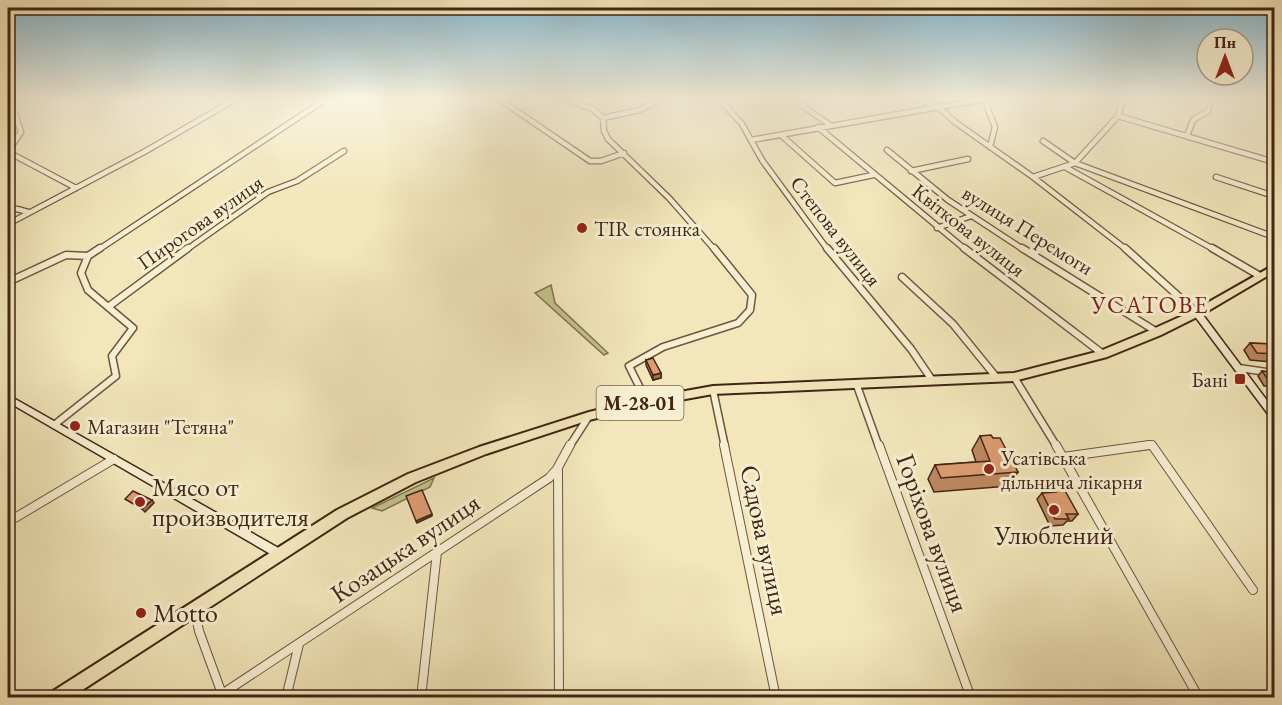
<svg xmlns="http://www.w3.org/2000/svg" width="1282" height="705" font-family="'EB Garamond',serif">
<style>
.green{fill:#c2c38b;stroke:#827450;stroke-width:1.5}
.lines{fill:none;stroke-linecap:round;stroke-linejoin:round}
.street-far2-casing{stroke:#6e553f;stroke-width:7}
.street-far1-casing{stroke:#6e553f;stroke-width:9}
.street-casing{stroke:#6e553f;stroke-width:10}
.secondary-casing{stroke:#422516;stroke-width:3}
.highway-casing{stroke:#422516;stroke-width:4}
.street-far2{stroke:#f7efd2;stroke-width:4.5}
.street-far1{stroke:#f7efd2;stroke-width:6}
.street{stroke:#f7efd2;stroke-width:8}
.secondary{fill:#f7efd2;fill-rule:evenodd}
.highway{fill:#f2e6ba;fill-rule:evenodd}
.wall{fill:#be8761;stroke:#422516;stroke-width:1.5}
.shaded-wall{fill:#9b6e4f;stroke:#422516;stroke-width:1.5}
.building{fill:#dd9d71;stroke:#422516;stroke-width:1.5}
.poi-dot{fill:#8f2418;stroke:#f7efd2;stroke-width:2}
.labels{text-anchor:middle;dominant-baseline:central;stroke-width:6;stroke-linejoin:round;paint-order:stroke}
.shield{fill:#f7efd2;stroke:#78624e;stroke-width:1.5}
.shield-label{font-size:20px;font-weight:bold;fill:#422516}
.street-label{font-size:21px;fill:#422516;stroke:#f7efd2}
.poi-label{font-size:21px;fill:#422516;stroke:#f7efd2;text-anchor:start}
.quarter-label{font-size:24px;letter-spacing:1.5px;fill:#7a1f14;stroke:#f7efd2}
.near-poi-label{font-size:26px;fill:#422516;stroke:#f7efd2;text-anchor:start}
.near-street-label{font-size:26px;fill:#422516;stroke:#f7efd2}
</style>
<rect width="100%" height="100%" fill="#f2e6ba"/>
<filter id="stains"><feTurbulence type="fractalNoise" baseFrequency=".00333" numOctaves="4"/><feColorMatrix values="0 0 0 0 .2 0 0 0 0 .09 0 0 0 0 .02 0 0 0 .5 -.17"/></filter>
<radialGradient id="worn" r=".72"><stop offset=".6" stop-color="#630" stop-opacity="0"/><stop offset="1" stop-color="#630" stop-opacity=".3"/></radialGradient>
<!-- green -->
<path class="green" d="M551,285L555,303L608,353L604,355L535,293Z
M434,478L430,487L382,511L372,508Z"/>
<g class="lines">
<defs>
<path id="street-far2" d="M499,99L590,161H601L624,153
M565,99L593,109L603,118
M719,99L742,124L762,160L828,250
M793,99L830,125
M915,99L937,106L955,122L1033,177L1127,250
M987,99V107L995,127L990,147
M8,111L15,114L21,132L9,150L10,153L76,188
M1118,116L1274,162
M603,118L604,131L608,139L669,198L715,250
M603,118L639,110L661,99
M818,127L966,250
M781,135L835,183L873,175
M1187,136L1193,120L1208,111L1211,99
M751,140L985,99
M1043,141L1075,163L1274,237
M887,150L948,200L1024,250
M1065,167L1215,250
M911,171L968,159
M1033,177L1075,163L1118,116L1123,99
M1216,177L1274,196
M8,211L17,209L28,212
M8,224L144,152L236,99
M937,228L971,216
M98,250L326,99
M186,250L268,192L297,181L344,151"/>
<path id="street-far1" d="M827,248L911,349L932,380
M964,248L1103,354
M1022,248L1157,332
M1125,248L1197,313
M1212,248L1260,276
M88,256L100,248
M902,277L953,324L997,378
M8,282L66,255L88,256L81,273L88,290L133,328L112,356L116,376L54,425
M108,307L188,248
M1239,368L1274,373
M1014,377L1057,447
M856,383L879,447
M713,390L725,447
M647,402L629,366L663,347L738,323L750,310L752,295L714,248
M569,447L589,416
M1138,447L1152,445L1153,447"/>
<path id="street" d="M724,445L776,698
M879,445L971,698
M1056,445L1199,698
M1152,445L1253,590
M1063,457L1149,445
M558,470L559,698
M8,522L114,459
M195,611L199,631L222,694L549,478L557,469L570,445
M286,698L299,644
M421,698L437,552"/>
<path id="secondary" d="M1197,310L1200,311L1274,410V419L1271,418L1194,315L1193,313Z
M8,395L282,550L283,553L282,556L278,558L274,556L8,402Z"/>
<path id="highway" d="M1274,265V272L1201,315L1161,335L1107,357L1014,381L713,394L647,406L589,420L486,454L416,482L347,518L70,698H47L50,693L337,510L408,474L479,447L589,412L647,398L713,386L1014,373L1100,351L1153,329L1193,311Z"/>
</defs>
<!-- street-far2 casing -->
<use href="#street-far2" class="street-far2-casing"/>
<!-- street-far1 casing -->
<use href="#street-far1" class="street-far1-casing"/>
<!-- street casing -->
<use href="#street" class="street-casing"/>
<!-- secondary casing -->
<use href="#secondary" class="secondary-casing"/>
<!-- highway casing -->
<use href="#highway" class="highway-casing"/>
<!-- street-far2 -->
<use href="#street-far2" class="street-far2"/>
<!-- street-far1 -->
<use href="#street-far1" class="street-far1"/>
<!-- street -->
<use href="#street" class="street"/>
<!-- secondary -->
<use href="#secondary" class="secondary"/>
<!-- highway -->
<use href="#highway" class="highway"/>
</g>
<!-- wall -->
<path class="wall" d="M1250,343L1275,344V364L1273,362L1250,360L1244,350Z
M646,360L661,373V378L653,380L646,365Z
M1262,371L1275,373V386H1264L1258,376Z
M980,436L993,438L1018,472L1009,486L934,492L928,479L935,465L976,462L972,450Z
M1055,490L1078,514L1072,521H1067L1063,525L1050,526L1037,499L1042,493L1053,492Z"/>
<!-- shaded-wall -->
<path class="shaded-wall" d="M661,373V378L653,380V375Z
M152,500L154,503L145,512L142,509Z
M432,514V516L417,523L416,521Z"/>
<!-- building -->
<path class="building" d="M1250,343L1275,344V354L1257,353Z
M653,358L661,373L653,375L646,360Z
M1262,371L1275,373V381H1269Z
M991,435L993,438H1000L1018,472L941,478L935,465L990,461L980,436Z
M1063,487L1078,514H1066L1069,519H1055L1042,493L1056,492L1055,490Z
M422,490L432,514L416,521L406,496Z
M133,491L152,500L142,509L125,499Z"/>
<!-- sky -->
<linearGradient id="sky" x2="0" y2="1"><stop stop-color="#89b9d1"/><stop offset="0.5" stop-color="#f9f4e0"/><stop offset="1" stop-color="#f9f4e0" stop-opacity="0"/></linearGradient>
<rect width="1282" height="197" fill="url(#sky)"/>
<!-- markers -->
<g class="poi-dot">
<circle cx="582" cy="228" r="6"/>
<rect x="1234" y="373" width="12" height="12" rx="3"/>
<circle cx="75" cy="426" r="6"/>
<circle cx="989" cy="469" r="6"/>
<circle cx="140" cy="502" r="6"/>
<circle cx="1054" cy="510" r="6"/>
<circle cx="141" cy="613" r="6"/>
</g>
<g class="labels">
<!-- shield labels -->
<rect class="shield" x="596.5" y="386" width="87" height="34" rx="4.5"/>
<g class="shield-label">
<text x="640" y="403">М-28-01</text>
</g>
<!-- street labels -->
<g class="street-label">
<text transform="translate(200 222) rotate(-35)">Пирогова вулиця</text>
<text transform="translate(969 230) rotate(38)">Квіткова вулиця</text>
<text transform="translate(1028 230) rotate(32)">вулиця Перемоги</text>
<text transform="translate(836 231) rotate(52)">Степова вулиця</text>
</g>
<!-- poi labels -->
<g class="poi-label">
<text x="594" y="228">TIR стоянка</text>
<text x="1228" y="379" text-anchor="end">Бані</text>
<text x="87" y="426">Магазин "Тетяна"</text>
<text x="1001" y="457">Усатівська<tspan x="1001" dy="24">дільнича лікарня</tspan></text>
</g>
<!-- quarter labels -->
<g class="quarter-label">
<text x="1150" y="304">УСАТОВЕ</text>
</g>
<!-- near-poi labels -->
<g class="near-poi-label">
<text x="152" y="487">Мясо от<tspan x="152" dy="30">производителя</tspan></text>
<text x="1054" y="535" text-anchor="middle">Улюблений</text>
<text x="153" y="613">Motto</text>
</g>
<!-- near-street labels -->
<g class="near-street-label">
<text transform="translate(933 533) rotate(70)">Горіхова вулиця</text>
<text transform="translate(765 540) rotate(78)">Садова вулиця</text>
<text transform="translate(405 548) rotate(-34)">Козацька вулиця</text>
</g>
</g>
<!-- margin -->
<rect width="1282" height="705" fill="none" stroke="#f2e6ba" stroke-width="30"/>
<rect x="9" y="9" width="1264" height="687" fill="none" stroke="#422516" stroke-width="3"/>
<rect x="15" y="15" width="1252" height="675" fill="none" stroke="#422516" stroke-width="1.5"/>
<!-- north arrow -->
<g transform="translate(1225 57)"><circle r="28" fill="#f7efd2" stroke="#af9e87" stroke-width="1.5"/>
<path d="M0-4.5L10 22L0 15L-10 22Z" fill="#8f2418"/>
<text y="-9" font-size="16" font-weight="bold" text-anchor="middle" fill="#422516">Пн</text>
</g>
<rect width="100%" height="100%" filter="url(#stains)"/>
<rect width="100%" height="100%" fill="url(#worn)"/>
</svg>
